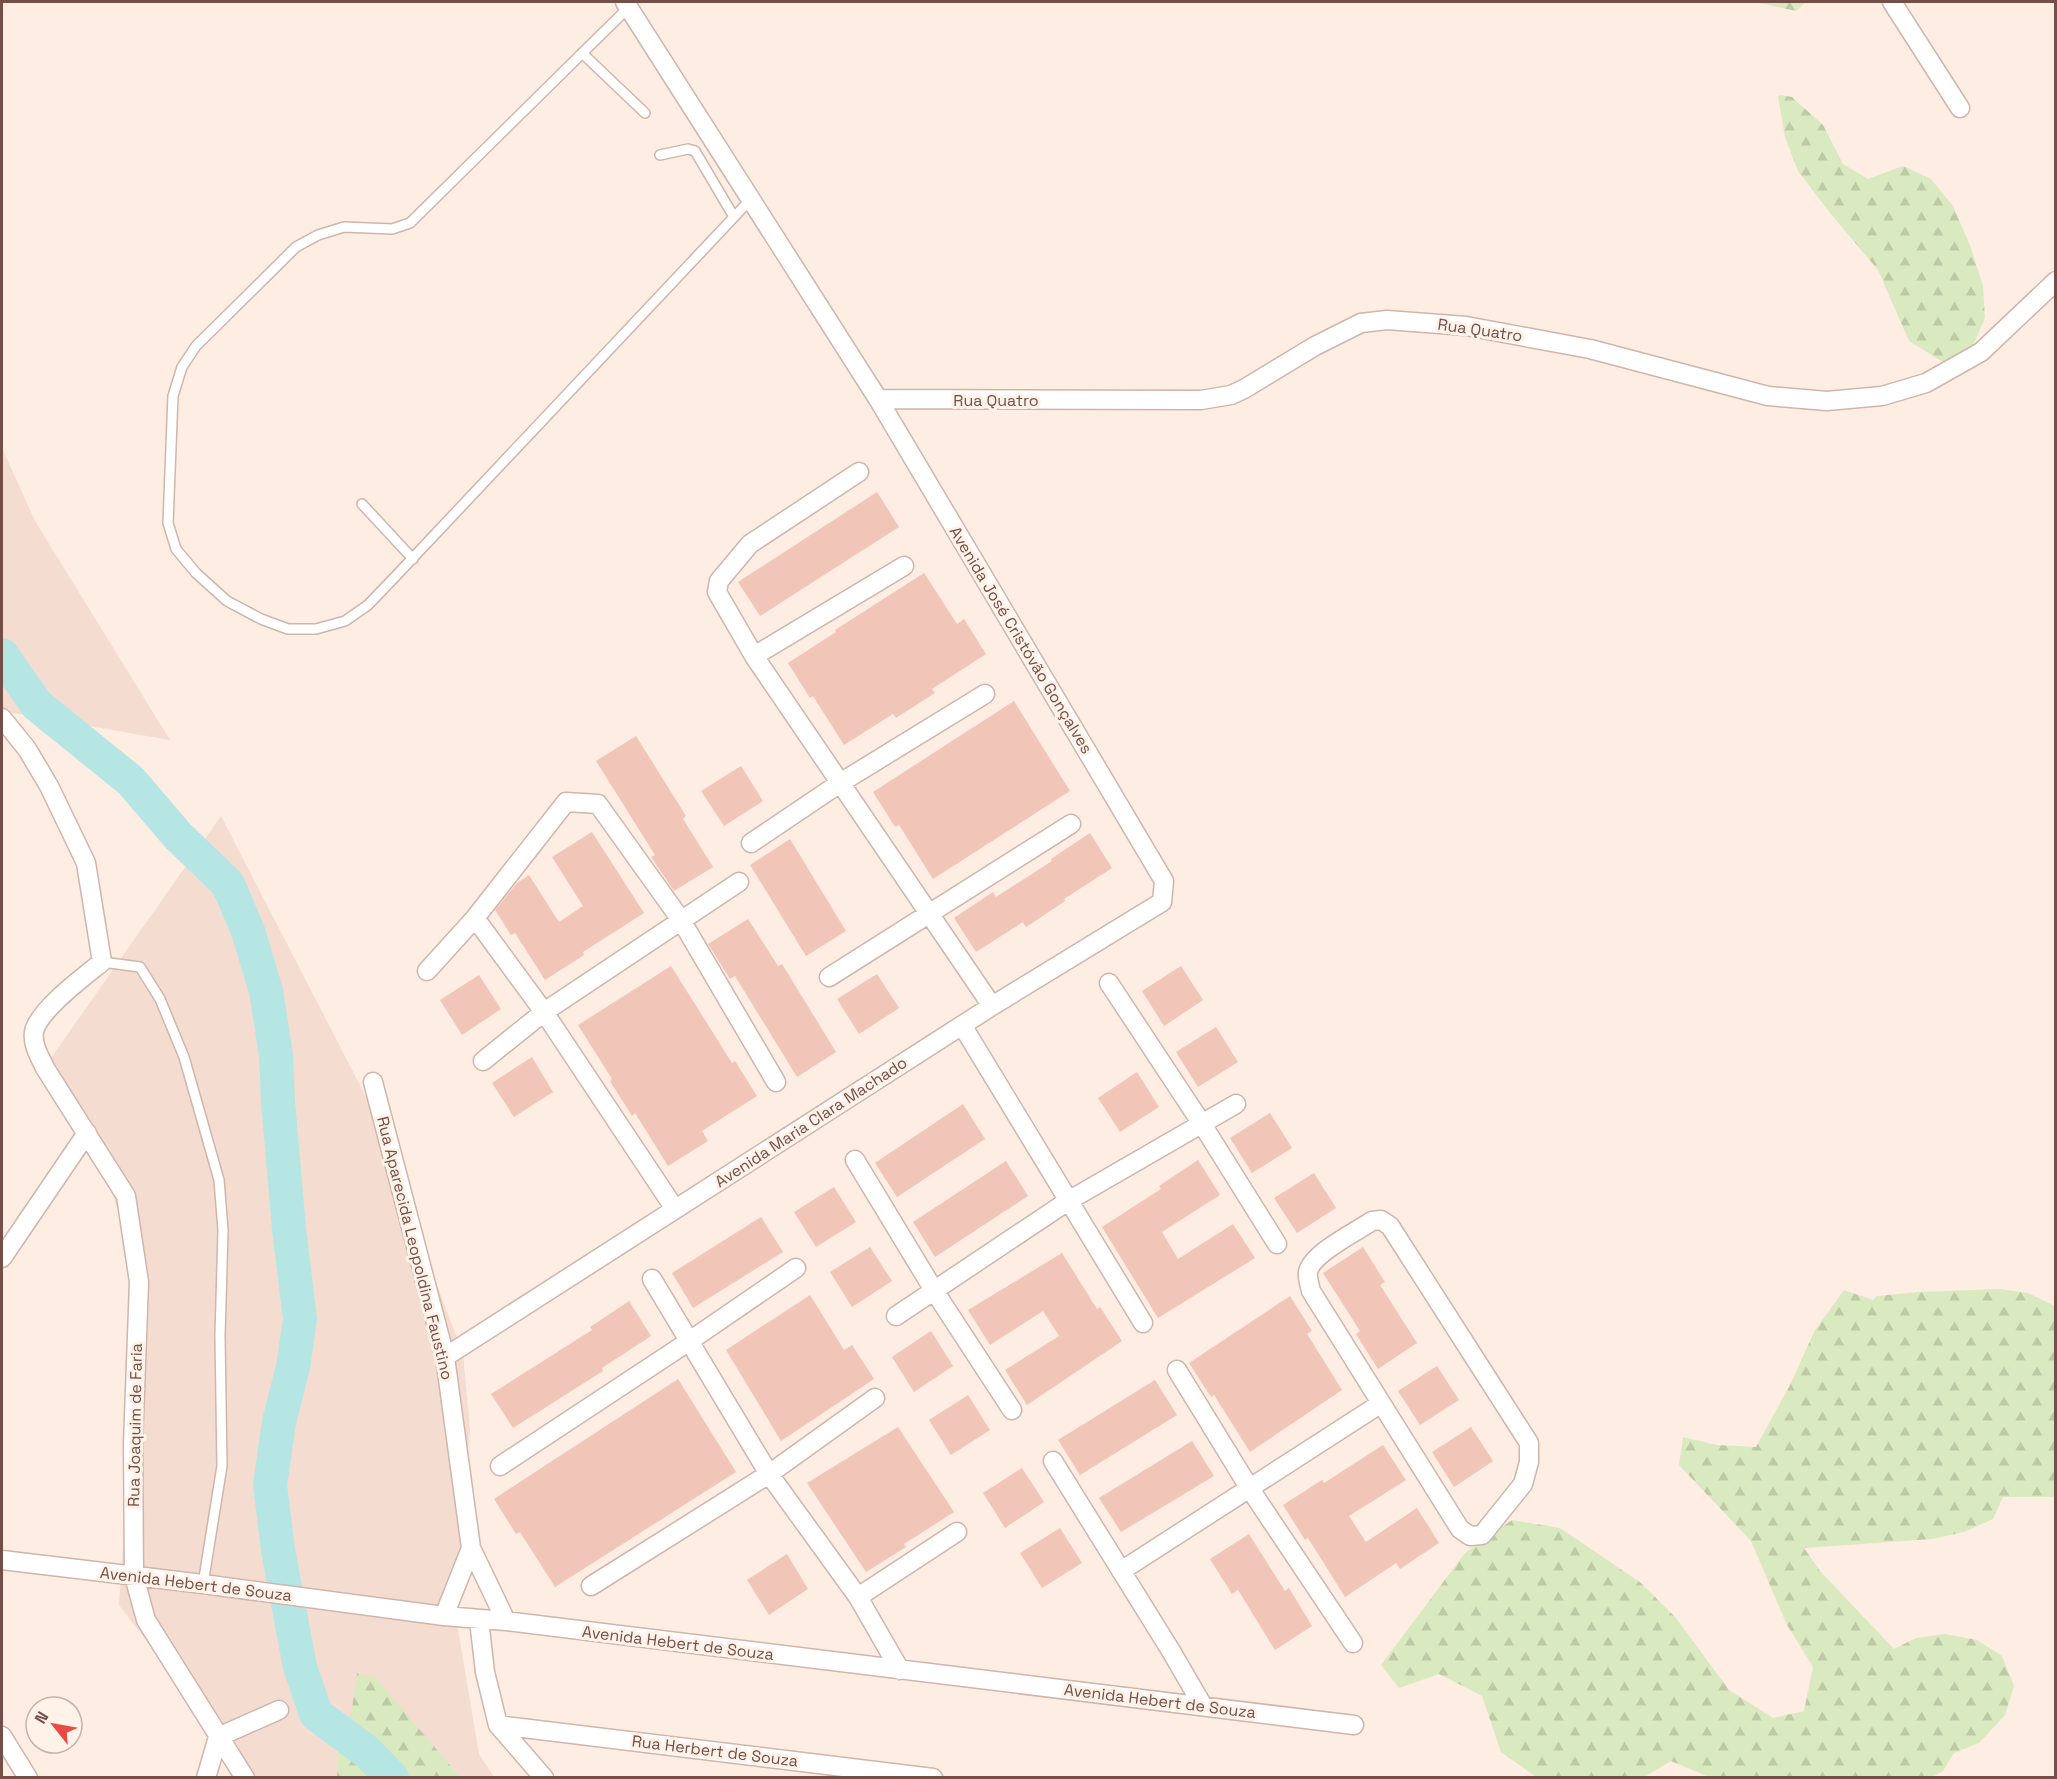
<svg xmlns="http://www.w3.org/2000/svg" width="2057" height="1779" font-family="'Space Grotesk',sans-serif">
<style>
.residential{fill:#f4ddd0}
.forest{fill:url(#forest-firs)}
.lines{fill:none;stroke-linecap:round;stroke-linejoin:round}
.river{stroke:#b6e6e4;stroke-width:34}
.building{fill:#f2c5b9}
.lane-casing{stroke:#d0b5ab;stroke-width:12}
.street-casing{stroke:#d0b5ab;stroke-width:21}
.lane{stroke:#fff;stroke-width:9}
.street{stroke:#fff;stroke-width:18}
.labels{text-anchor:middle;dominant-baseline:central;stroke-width:6;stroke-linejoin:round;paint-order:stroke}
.street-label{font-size:16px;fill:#744f48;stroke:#fff2e8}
</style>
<defs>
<pattern id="forest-firs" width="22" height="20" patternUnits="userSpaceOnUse" patternTransform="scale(1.5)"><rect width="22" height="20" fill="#d9eac0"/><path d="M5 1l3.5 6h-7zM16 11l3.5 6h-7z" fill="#becaa6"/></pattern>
</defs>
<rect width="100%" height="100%" fill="#fdede2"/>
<!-- residential -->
<path class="residential" d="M2,448L35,521L170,740L2,711Z
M221,816L364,1093L463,1354L470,1430L456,1618L479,1754L494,1777H244L217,1733L119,1605L141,1288L112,1191L39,1075Z"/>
<!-- forest -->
<path class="forest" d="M1755,2H1806L1796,11Z
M1780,95L1792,97L1823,125L1843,164L1868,179L1903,166L1931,179L1953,206L1971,248L1983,286L1985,318L1973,346L1951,367L1909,341L1878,270L1830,213L1798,171L1785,137L1778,97Z
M2000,1289L2028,1293L2055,1306V1497H2003L1993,1519L1964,1532L1932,1539L1804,1548L1820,1571L1894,1649L1916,1638L1945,1634L1977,1640L2002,1656L2014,1686L2005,1715L1979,1743L1954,1753L1943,1771L1932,1777H1709L1671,1761L1644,1777H1536L1501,1752L1482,1696L1439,1674L1399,1688L1381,1665L1465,1553L1512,1520L1560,1528L1641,1583L1676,1618L1729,1690L1773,1718L1804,1711L1813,1667L1787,1625L1751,1541L1679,1465L1683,1437L1717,1445L1756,1447L1790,1385L1815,1330L1844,1290L1873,1300L1877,1296L1919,1292Z
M357,1673L375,1677L460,1777H337L339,1744L351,1715Z"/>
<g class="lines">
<!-- river -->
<path class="river" d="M2,655L37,705L131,781L178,836L228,884L248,931L266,991L276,1055L278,1101L289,1229L300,1319L293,1367L279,1422L270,1485L278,1550L300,1667L316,1714L367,1752L392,1778"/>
</g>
<!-- building -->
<path class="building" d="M877,492L899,527L760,616L738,582Z
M924,573L957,624L964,619L986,654L932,689L935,693L896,718L893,714L844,745L813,696L810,698L788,663L836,632L835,630Z
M1014,701L1070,791L933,879L899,825L895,827L873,792Z
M636,736L686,816L683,819L713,867L674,891L651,857L655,855L596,761Z
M741,766L763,801L724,826L701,791Z
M592,832L644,913L583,952L584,955L545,980L515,933L511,935L495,910L517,883L529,875L559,922L583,906L552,857Z
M1090,833L1112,868L1064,899L1065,901L1026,927L1023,922L976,952L954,918L993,892L996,897L1052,861L1051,859Z
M790,839L846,931L806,956L750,865Z
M748,919L778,966L782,964L836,1052L797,1077L735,976L730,979L708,944Z
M671,966L732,1063L735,1061L757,1096L702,1131L708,1141L668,1166L635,1113L632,1116L610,1081L612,1079L578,1025Z
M1181,966L1203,1000L1164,1026L1142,991Z
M877,974L899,1008L859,1034L837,999Z
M479,975L501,1009L462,1035L440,1000Z
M1216,1027L1238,1062L1198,1087L1176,1052Z
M532,1057L553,1092L514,1117L492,1083Z
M1137,1072L1159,1107L1120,1132L1098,1098Z
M963,1104L985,1139L897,1197L875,1163Z
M1270,1113L1292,1148L1252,1173L1230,1138Z
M1198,1160L1220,1195L1162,1232L1178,1259L1233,1224L1255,1258L1158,1318L1102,1227L1161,1189L1159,1186Z
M1006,1161L1028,1196L935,1257L913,1222Z
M1314,1173L1336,1208L1297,1233L1274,1198Z
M834,1187L856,1222L816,1247L794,1212Z
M761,1217L783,1252L693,1308L672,1273Z
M870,1247L892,1281L852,1307L830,1272Z
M1363,1247L1385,1282L1380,1285L1417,1343L1378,1369L1356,1334L1360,1331L1323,1273Z
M1062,1253L1097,1309L1100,1307L1122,1341L1027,1405L1005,1370L1059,1336L1043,1311L990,1345L968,1310Z
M810,1295L844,1350L852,1345L874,1379L781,1441L726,1350Z
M1290,1296L1312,1331L1307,1334L1342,1390L1250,1452L1214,1395L1211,1397L1189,1363Z
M629,1301L651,1336L602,1368L603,1371L513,1428L491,1394L592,1330L590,1327Z
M931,1331L953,1366L914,1392L892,1357Z
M1437,1366L1459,1400L1420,1425L1398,1391Z
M678,1379L736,1472L555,1587L520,1532L516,1534L494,1499Z
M1155,1380L1177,1415L1080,1475L1058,1440Z
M968,1395L990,1430L951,1455L929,1420Z
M898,1427L954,1512L904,1544L906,1547L866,1572L807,1483Z
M1471,1427L1493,1461L1454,1487L1432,1452Z
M1192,1441L1214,1476L1121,1532L1099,1498Z
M1383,1445L1406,1480L1349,1516L1366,1542L1417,1508L1439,1543L1400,1569L1396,1563L1345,1597L1308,1538L1305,1540L1283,1505L1322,1480L1324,1483Z
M1022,1468L1044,1502L1005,1528L983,1493Z
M1060,1528L1082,1563L1042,1588L1020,1553Z
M1249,1534L1285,1591L1289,1588L1312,1626L1275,1650L1238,1590L1232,1594L1210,1559Z
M787,1554L808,1589L769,1615L747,1580Z"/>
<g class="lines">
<defs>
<path id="lane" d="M629,7L410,223L392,229L344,227L318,235L296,247L196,346L182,367L173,396L168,523L176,549L196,573L227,601L261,619L288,629H316L345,621L368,605L392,580L751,199
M582,53L645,113
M660,155L688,149L695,151L734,217
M362,504L413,559
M102,962L140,967L160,999L184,1057L219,1180L223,1230L220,1336L222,1466L203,1584"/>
<path id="street" d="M1892,2L1960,108
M878,399L1201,400L1231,395L1244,389L1315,346L1361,323L1387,320L1466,326L1590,349L1768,396L1827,401L1882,396L1926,383L1981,352L2056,281
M859,472L750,544L719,581L717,592L754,656L992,1006
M754,656L904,566
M2,718L27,749L49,786L86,863L102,962C85,976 38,1010 34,1032C32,1045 40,1057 45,1068L126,1196L139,1282L133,1444L134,1576L146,1620L245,1778
M751,843L840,783L985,694
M475,918L544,1012L675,1209
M427,971L475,918L566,802L598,804L681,920L776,1082
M829,977L1071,824
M1109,983L1202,1124L1277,1244
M962,1025L1143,1323
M483,1061L544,1012L739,882
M373,1082L445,1357L471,1548L506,1621
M855,1160L935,1292L1012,1410
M1381,1220L1390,1226L1529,1443V1462L1523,1484L1482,1535L1470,1536L1460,1529L1311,1291C1310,1286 1307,1278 1308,1272C1312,1253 1356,1232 1372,1221Z
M2,1258L87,1133
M652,1279L769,1474L858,1597L900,1670
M896,1316L1068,1201L1236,1104
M445,1357L992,1006L1162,902L1164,881L878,399L625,2
M1177,1370L1250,1489L1353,1643
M1053,1461L1171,1651L1203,1706
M500,1466L688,1342L796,1268
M2,1560L203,1584L444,1616L506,1621L1354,1725
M1121,1571L1380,1404
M591,1586L769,1474L875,1398
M858,1597L957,1532
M444,1616L471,1548
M479,1620L485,1672L498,1725L544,1778
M498,1725L933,1778
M2,1736L28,1778
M206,1778L218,1737L279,1710"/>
</defs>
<!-- lane casing -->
<use href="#lane" class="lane-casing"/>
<!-- street casing -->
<use href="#street" class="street-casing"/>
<!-- lane -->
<use href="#lane" class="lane"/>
<!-- street -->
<use href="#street" class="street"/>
</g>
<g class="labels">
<!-- street labels -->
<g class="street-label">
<text transform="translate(1480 330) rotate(8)">Rua Quatro</text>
<text x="996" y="400">Rua Quatro</text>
<text transform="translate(1021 640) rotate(59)">Avenida José Cristóvão Gonçalves</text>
<text transform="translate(811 1122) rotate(-33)">Avenida Maria Clara Machado</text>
<text transform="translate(415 1248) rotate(76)">Rua Aparecida Leopoldina Faustino</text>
<text transform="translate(135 1425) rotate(-89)">Rua Joaquim de Faria</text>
<text transform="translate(196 1584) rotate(7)">Avenida Hebert de Souza</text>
<text transform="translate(678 1643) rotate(7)">Avenida Hebert de Souza</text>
<text transform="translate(1160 1701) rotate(7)">Avenida Hebert de Souza</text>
<text transform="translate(715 1751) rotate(7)">Rua Herbert de Souza</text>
</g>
</g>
<!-- border -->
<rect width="2057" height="1779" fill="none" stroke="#744f48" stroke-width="6"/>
<!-- north arrow -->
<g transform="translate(54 1725) rotate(301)"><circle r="28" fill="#fff2e8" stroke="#c7b1a8" stroke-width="1.5"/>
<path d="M0-4.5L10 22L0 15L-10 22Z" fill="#e94a44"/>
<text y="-9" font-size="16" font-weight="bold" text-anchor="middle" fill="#744f48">N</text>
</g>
</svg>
